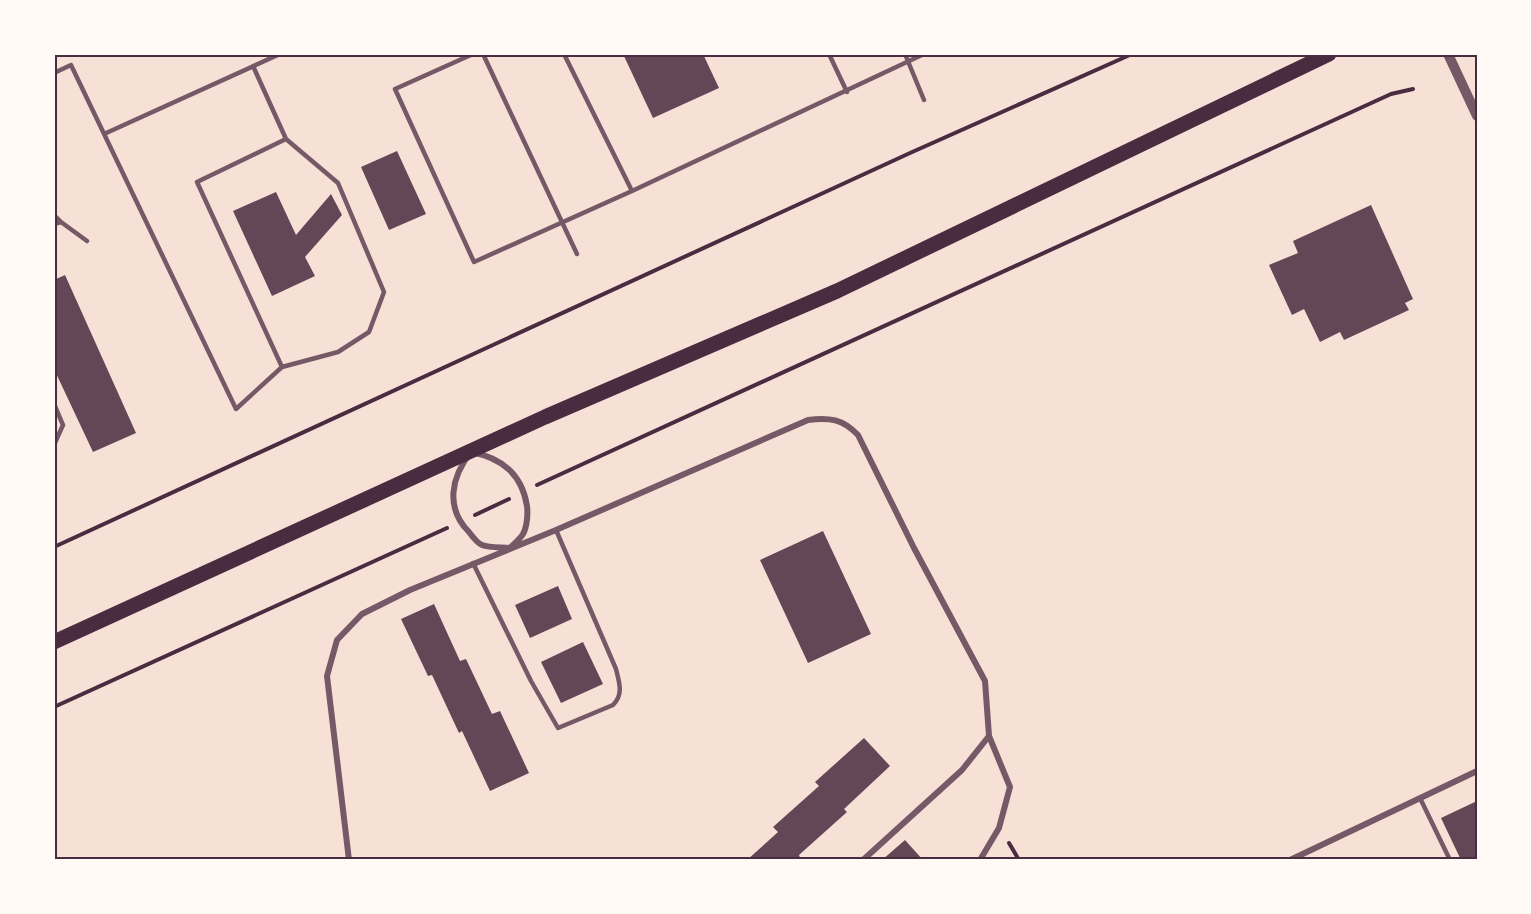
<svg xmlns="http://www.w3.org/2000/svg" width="1531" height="914" font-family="Rubik,sans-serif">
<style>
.building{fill:#644757}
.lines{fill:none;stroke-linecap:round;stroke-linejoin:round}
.path{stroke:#4a2c40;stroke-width:4}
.service{stroke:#755966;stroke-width:4.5}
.minor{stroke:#755966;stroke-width:6}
.tertiary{stroke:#755966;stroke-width:10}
.primary{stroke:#4a2c40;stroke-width:15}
.neatline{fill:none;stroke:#4a2c40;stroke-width:2}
</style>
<rect width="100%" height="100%" fill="#f7e1d7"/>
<!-- building -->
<path class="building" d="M623,54H703L719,88L653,118Z
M397,151L426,214L389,230L361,167Z
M276,192L296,235L331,194L342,215L305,257L315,276L272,296L233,211Z
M1371,205L1413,299L1405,303L1409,310L1344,340L1340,332L1320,342L1304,309L1292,315L1269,265L1298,253L1293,241Z
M65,275L136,433L93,452L54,369V280Z
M823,531L871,634L808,663L760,560Z
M558,586L572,619L530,638L515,605Z
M434,604L460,661L466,659L492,714L500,711L529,773L490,791L462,731L459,733L432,675L428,676L401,619Z
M583,642L603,684L561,703L541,662Z
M864,738L890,766L844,809L847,812L799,855L801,860H747L778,832L773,827L819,786L815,782Z
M1477,801V860H1461L1441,818Z
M905,840L923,860H882Z"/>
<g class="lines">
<!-- path -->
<path class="path" d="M537,485L1391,94L1413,89
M475,515L509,499
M54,547L910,153L1132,54
M54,707L447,528
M1009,843L1019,860"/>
<!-- service -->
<path class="service" d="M473,54L395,89L474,262L632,191
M483,54L577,254
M564,54L632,191L924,54
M829,54L847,92
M905,54L924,100
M54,73L71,65L236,409L282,367L338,352L369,332L384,292L338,183L286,139L253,66
M104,134L280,54
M54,215L61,222
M54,224L61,222L87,241
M282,367L197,182L286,139
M54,404L63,425L54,445
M473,563L531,681L558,728L613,705C624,694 619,682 616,669L556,530
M1420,798L1450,860"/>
<!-- minor -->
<path class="minor" d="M471,452C502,458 522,474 527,506C528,514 527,527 523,534C520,539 514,544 510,548C502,547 490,548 482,545C477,543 472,536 469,532C445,508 451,477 471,452Z
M349,860L327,676L337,640L362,614L410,590L556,530L808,420C829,417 843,419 858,435L914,548L985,681L989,736
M863,860L962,770L989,736L1010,787L999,828L980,860
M1290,860L1477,771"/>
<!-- tertiary -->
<path class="tertiary" d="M1448,54L1477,116"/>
<!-- primary -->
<path class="primary" d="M54,642L545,417L837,291L1329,54"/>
</g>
<!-- border -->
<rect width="1531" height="914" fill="none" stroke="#fffaf5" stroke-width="111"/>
<rect x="56" y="56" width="1420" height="802" class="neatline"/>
</svg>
